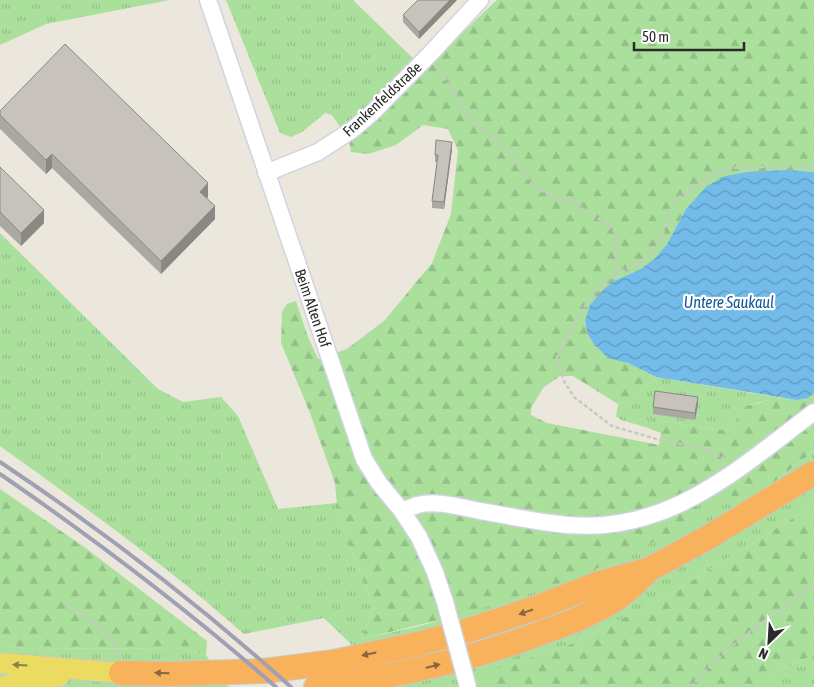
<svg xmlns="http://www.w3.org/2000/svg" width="814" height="687" font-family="'Asap Condensed',sans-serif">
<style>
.grass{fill:url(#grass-tufts)}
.forest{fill:url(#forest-firs)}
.water{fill:url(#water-waves)}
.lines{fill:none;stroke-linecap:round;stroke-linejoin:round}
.minor-casing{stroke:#d2d3e2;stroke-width:19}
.major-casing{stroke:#c8c8c8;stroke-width:22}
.highway-casing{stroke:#c8c8c8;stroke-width:26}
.path{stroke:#c8c8c8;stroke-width:2.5;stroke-dasharray:4 2.5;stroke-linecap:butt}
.minor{stroke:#fff;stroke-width:16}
.major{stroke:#ebdc61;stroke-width:20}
.highway{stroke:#f8b25b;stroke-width:24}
.rail{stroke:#9fa0b3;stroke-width:4}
.minor-bridge-casing{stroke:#d2d3e2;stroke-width:19;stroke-linecap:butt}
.minor-bridge{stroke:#fff;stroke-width:16}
.wall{fill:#aba8a2}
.shaded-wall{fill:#8b8884}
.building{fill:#c7c3bc;stroke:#8b8884}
.oneway{fill:#876740}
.oneway2{fill:#8a8346}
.labels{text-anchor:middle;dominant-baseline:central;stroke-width:4.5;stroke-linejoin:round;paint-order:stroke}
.street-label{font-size:15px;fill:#2a2a2a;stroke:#fff}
.water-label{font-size:16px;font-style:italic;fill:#125896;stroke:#fff}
</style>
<defs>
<pattern id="grass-tufts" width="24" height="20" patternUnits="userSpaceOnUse" patternTransform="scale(1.25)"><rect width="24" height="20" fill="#aae09b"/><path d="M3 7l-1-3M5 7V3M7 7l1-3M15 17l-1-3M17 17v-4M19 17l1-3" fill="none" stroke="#92c086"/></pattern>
<pattern id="forest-firs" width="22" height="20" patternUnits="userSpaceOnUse" patternTransform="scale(1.25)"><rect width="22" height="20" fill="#aae09b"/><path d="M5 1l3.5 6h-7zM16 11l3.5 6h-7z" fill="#92c086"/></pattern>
<pattern id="water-waves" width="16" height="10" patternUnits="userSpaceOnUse" patternTransform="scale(1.25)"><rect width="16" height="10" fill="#73bcea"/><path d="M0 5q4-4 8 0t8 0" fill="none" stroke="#5f99be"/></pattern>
</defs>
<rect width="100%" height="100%" fill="#ebe7dc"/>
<!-- grass -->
<path class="grass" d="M0,0H170L46,24L0,45Z
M226,0H353L424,69L349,140L332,115L325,113L302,132L291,137L280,133Z
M0,233L158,389L183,402L221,397L238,416L278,509L337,503L338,516L374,607L361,639L420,626L493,604L577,576L625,554L694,491L707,482L765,489L814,451V505L664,598L569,645L479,676L480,687H386L357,650L324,618L244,634C167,566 83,506 0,446Z
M656,377L770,396L768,400L745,406L734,424L724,430L654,420L647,421L645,427L621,420L616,416L618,404L628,402Z
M0,645L27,649L177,648L206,655L229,687H0Z
M814,655V687H763V684L782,669Z"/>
<!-- forest -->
<path class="forest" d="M497,0H814V172L788,170L686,209L667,244L655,258L641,269L614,281L585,320L587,333L593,343L608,357L628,363L656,377L628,402L618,404L573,376H560L543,388L531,408V415L547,423L659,445L661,433L645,427L647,421L654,420L724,430L734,424L745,406L759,403L768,400L770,396C786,398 800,403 814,393V451L765,489L740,499L730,495L727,484L694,491L698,511L687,526C650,543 614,562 576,577C506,604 433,622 361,639L374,607L338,516L335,483L310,413L281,343L282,312L287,304L296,301L308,337L318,359L347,349L385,320L432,263L451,214L458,150L448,129L423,125L396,145L368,154L351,152L349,140Z
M0,489L87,549L207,641L206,655L177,648L27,649L0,645Z
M814,505V655L782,669L763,684V687H480L478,676L569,645L664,598Z"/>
<!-- water -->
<path class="water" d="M788,170L814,172V393L808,398L797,400L656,377L628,363L608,358L593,343L587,333L585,320L590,305L604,289L614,281L641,269L655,258L667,244L686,209L707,186L725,176L747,172Z"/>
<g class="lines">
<defs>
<path id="minor" d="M208,0L364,459L379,483L402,511L419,537L435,572L445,602
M266,173L318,152L352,130L372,113L430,54L480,0
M402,511C407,509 412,507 417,505C437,500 460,507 480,511C504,515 527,520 551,523C661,541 733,473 814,412"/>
<path id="major" d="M0,663L121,673
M3,687L19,682L59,676"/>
<path id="highway" d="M121,673L172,674L264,671L334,662L418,644L463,632L536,608L597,584L650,569L707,538L814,473
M316,687C393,677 468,661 541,633C567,624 593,614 616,599C627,592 636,582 645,574"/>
</defs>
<!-- minor casing -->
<use href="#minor" class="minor-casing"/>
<!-- major casing -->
<use href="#major" class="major-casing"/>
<!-- highway casing -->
<use href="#highway" class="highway-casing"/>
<!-- path -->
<path class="path" d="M437,66L468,114L513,156L532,184L551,197L572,202L604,222L617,234L616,274
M725,459L702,448L663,441L612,426L574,397L564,381L557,357L582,310L600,287L616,274L641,262L660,241L674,201L708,177L729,168L804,166L814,167
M64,604C86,616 111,628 119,654
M691,687C723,647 773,616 814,584"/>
<!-- minor -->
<use href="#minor" class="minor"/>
<!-- major -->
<use href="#major" class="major"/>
<!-- highway -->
<use href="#highway" class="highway"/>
<!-- rail -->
<path class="rail" d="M0,462C102,530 200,605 291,687
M0,474C96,540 189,611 276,687"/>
<defs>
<path id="minor-bridge" d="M445,602L468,687"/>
</defs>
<!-- minor-bridge casing -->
<use href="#minor-bridge" class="minor-bridge-casing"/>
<!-- minor-bridge -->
<use href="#minor-bridge" class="minor-bridge"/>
</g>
<!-- wall -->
<path class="wall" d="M418,0H457L419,39L403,22V15Z
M0,111L208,197L207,198L215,219L161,274L52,168L46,174L0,129Z
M452,149L444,209L432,208V201L437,162H435V155Z
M0,167L44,223L21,246L0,226Z
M698,404L695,420L653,414V407Z"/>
<!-- shaded-wall -->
<path class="shaded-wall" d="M450,0H457L419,39V32Z
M452,142V149L444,209V202Z
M52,154V168L46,174V160Z
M208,183V197L200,205V192Z
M215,206V219L161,274V261Z
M44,210V223L21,246V233Z
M698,397V404L695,420V413Z"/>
<!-- building -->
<path class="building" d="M418,0H450L419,32L403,15Z
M65,44L208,183L200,192L215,206L161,261L52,154L46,160L0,115V111Z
M436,140L452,142L444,202L432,201L438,155H435Z
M0,167L44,210L21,233L0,212Z
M655,391L698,397L695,413L653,407Z"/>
<!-- one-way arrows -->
<defs><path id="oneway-solid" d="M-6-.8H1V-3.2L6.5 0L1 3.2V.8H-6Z" transform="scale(1.25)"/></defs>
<g class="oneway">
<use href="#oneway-solid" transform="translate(526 612) rotate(161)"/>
<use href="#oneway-solid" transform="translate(369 654) rotate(168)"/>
<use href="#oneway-solid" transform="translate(433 666) rotate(-15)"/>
<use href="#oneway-solid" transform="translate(162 673) rotate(-179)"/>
</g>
<use class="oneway2" href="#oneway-solid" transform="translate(20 665) rotate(-176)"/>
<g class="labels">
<!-- street labels -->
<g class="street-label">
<text transform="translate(382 99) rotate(-43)">Frankenfeldstraße</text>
<text transform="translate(313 308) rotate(71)">Beim Alten Hof</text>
</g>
<!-- water labels -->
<g class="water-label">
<text x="729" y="302">Untere Saukaul</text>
</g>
</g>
<!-- north arrow -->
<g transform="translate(769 642) rotate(205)" stroke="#ffffff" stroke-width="4" paint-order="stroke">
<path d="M0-4L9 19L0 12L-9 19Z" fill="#2a2a2a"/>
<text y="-8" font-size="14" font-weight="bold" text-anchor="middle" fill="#2a2a2a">N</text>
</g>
<!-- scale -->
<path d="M634 42v8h110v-8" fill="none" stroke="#2a2a2a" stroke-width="2.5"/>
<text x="642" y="42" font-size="15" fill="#2a2a2a" stroke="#ffffff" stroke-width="4" paint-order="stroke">50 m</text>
</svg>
